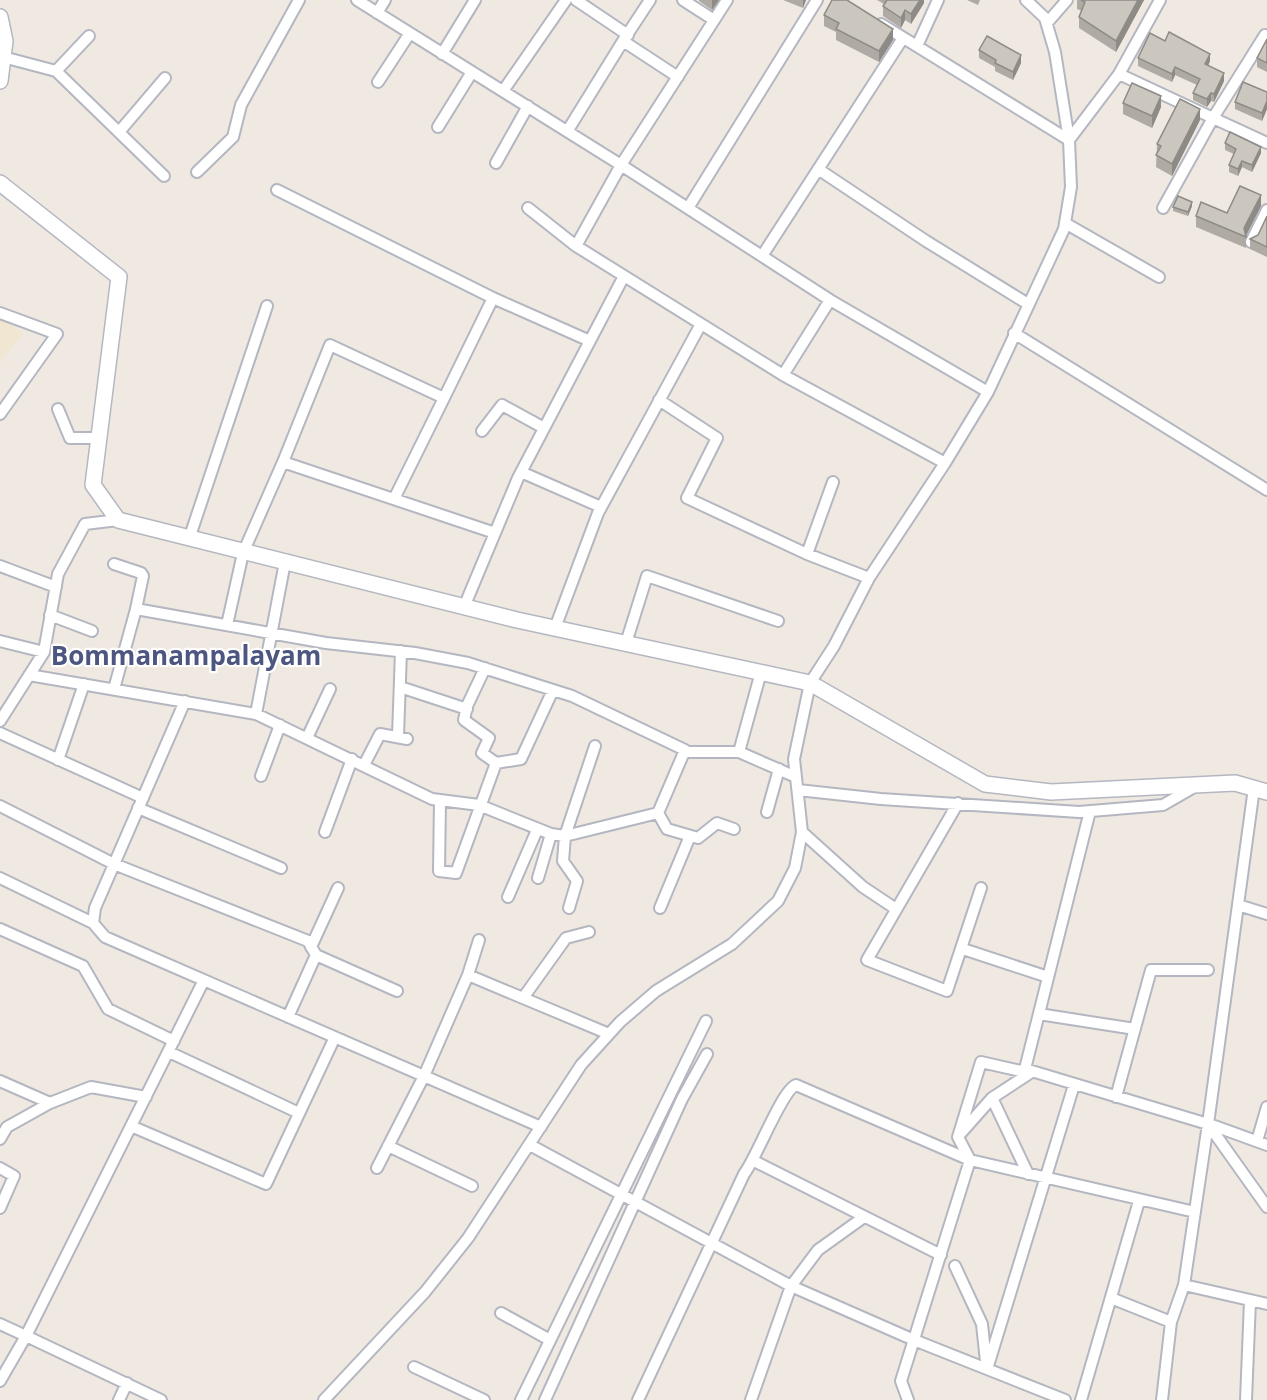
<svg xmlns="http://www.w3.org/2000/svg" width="1267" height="1400" font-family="'Open Sans',sans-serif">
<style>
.education{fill:#f0e6d1}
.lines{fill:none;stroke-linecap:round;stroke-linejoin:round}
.street-casing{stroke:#b4b7c1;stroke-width:14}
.secondary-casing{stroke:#b4b7c1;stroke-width:18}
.street{stroke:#fff;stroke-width:10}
.secondary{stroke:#fff;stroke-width:15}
.wall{fill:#afaba4}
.shaded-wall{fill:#8e8b86}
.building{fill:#cbc7bf;stroke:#8e8b86;stroke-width:1.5}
.labels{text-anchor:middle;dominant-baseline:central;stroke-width:4.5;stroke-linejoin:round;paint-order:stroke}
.district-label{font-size:26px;font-weight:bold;fill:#4d5680;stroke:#fff}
</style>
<rect width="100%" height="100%" fill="#efe9e1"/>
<!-- education -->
<path class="education" d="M0,318L23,333L0,362Z"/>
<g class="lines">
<defs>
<path id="street" d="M357,0L621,165L576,246L783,375L945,463
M576,0L628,35
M650,0L623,41L678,77
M683,0L714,20
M377,13L385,0
M1047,23L1067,0
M881,24L1069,140L1119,74L1213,118L1265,35L1267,36
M917,46L938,0
M442,54L475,0
M3,57L56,71L164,176
M56,71L89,36
M1119,74L1160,0
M378,82L410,33
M503,91L566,0
M438,127L472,72
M568,130L623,41
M119,132L165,78
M496,163L528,106
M818,169L926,241L1028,304
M197,172L233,137L241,105L299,0
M277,190L493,298
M528,208L576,246
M688,208L817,0
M1163,208L1213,118L1267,143
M1065,223L1159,277
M1251,242L1267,210
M762,256L903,38
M0,313L57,334L0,414
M1014,333L1267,490
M783,375L830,300
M988,392L1064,229L1071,187L1069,140L1055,52L1045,18L1026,0
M659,400L717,438L687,498L807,554L869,578
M58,409L70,438H99
M482,431L502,405L544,428
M283,462L495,533
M521,472L601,507
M394,499L444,398
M189,539L267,306
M807,554L833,482
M0,566L56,587
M464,607L518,478L624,276
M50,615L92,631
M227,625L243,553L283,462L330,345L444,398L493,298L590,341
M555,628L598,513L701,324
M0,641L44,652
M626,643L647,576L778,621
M485,668L467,706L464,720L489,738L482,753L496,763L521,759L553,690
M29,675L256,714L432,799L479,805L551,834L565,836L658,813L685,750L572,696L468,663L415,653L326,643L136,609L143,576L141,573L114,564
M400,687L467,709
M114,689L136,609
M185,701L95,908L93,923L105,937L541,1127
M256,714L285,562
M0,721L44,652L58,574L85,524L118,520
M0,733L143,798
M398,736L401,651
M307,738L330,689
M684,752H739L796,777
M739,752L761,672
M58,760L84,684
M364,765L380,734L407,739
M261,776L280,725
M798,790L881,799L1079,812L1163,805L1196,786
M440,800L439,871L456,873L496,763
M958,803L867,960L947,991L981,888
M0,806L114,864L308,941L316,955L288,1017
M138,808L281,868
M1090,811L1025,1069L1208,1124L1254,788
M767,812L779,769
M658,813L667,829L698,838L717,823L734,829
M325,832L352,759
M802,832L863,887L896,909
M0,878L93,923
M538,878L551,834
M508,897L537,830
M1238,905L1267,914
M569,908L577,881L563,861L565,836L595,746
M660,908L690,836
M0,929L83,966L108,1009L174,1041
M311,947L338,888
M963,949L1048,977
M316,955L397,991
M468,975L479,940
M523,998L566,938L589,932
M1039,1014L1135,1029
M169,1052L299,1113
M0,1081L50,1103
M1116,1097L1151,970H1208
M992,1098L1028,1174
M1208,1124L1184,1285L1267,1304
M1208,1124L1267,1207
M1209,1124L1267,1145
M131,1126L266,1184L335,1037
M961,1133L992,1098L1030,1073
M0,1139L7,1127L50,1103L91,1087L146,1097
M1257,1141L1267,1107
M530,1145L791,1286L914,1340L1065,1400
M388,1146L472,1186
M754,1161L941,1255
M0,1168L14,1176L0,1208
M377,1168L424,1076L468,975L609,1034
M955,1266L982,1324L986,1362
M1111,1298L1171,1322
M501,1313L550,1340
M0,1324L26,1336L0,1381
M414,1367L484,1400
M987,1369L1074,1085
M119,1400L127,1383
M161,1400L26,1336L204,980
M324,1400L425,1292L468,1238L581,1065L620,1022L656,991L732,944L778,901L795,868L802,832L794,759L810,683L834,646L869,578L945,463L988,392L830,300L621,165L727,0
M521,1400L706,1021
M545,1400L682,1099L707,1054
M638,1400L744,1174C757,1157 782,1090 796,1085L970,1160L1195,1212
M751,1400L791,1286L818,1250L864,1217
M908,1400L901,1381L970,1160L958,1137L981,1062L1030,1073
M1081,1400L1139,1201
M1162,1400L1171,1322L1184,1285
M1246,1400L1250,1301"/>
<path id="secondary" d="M0,17L5,41L0,81
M0,183L119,277L93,485L118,520L517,620L810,683L985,784L1051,792L1235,783L1267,792"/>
</defs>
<!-- street casing -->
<use href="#street" class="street-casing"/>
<!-- secondary casing -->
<use href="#secondary" class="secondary-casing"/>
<!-- street -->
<use href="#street" class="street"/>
<!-- secondary -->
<use href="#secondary" class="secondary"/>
</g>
<!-- wall -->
<path class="wall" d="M699,0H719L712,10L699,1Z
M783,0H806L803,8Z
M877,0H924V3L911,24L905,20L901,28L883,16V6L884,4Z
M967,0H980L978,5Z
M1077,0H1144L1116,52L1079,28V17L1082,11L1077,9Z
M824,15L893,40L879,62L836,40V32L824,26Z
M1267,39V72L1257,67V58Z
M979,50L1021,63L1013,80L995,71V67L979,58Z
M1138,58L1210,61L1208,66L1224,81L1214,102L1211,101L1207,107L1193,100V93L1197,85L1175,75L1172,82L1138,66Z
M1267,92V109L1262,121L1235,109V102Z
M1123,103L1161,107L1152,128L1123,114Z
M1200,120L1172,176L1156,167L1157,144Z
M1225,143L1261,153L1252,172L1242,167L1238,176L1229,172V165L1234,154L1225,150Z
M1192,206L1188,216L1173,211V207Z
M1261,206L1246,235V248L1196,227V216L1227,213Z
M1267,216V257L1250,249V239L1258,235Z"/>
<!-- shaded-wall -->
<path class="shaded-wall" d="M712,0H719L712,10Z
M803,0H806L803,8Z
M920,0H924V3L911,24V14Z
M1138,0H1144L1116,52V41Z
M905,10V20L901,28V18Z
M893,29V40L879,62V51Z
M1210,54V61L1205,72V64Z
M1021,55V63L1013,80V72Z
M1175,67V75L1172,82V74Z
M1224,73V81L1214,102V94Z
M1211,93V101L1207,107V99Z
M1161,96V107L1152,128V116Z
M1267,101V109L1262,121V113Z
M1200,109V120L1172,176V164Z
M1261,147V153L1252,172V165Z
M1242,161V167L1238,176V169Z
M1261,195V206L1246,236L1244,228Z
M1192,202V206L1188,216V212Z"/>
<!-- building -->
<path class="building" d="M832,0H847L893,29L879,51L836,29L839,23L824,15Z
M887,0H920L911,14L905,10L901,18L883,6Z
M1081,0H1138L1116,41L1079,17L1085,2Z
M1169,32L1210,54L1205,64L1224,73L1214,94L1211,93L1207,99L1193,93L1200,79L1175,67L1172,74L1138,58L1150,33L1165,41Z
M987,36L1021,55L1013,72L995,63L996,60L979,50Z
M1267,39V63L1257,58Z
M1243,82L1267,92V101L1262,113L1235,102Z
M1132,83L1161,96L1152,116L1123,103Z
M1180,99L1200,109L1172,164L1156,155L1161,146L1157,144Z
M1230,132L1261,147L1252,165L1242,161L1238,169L1229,165L1236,149L1225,143Z
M1240,186L1261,195L1244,228L1246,237L1196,216L1201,202L1227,213Z
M1178,196L1192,202L1188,212L1173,207Z
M1267,216V247L1250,239L1258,235Z"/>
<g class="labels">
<!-- district labels -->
<g class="district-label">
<text x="186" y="655">Bommanampalayam</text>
</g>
</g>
</svg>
